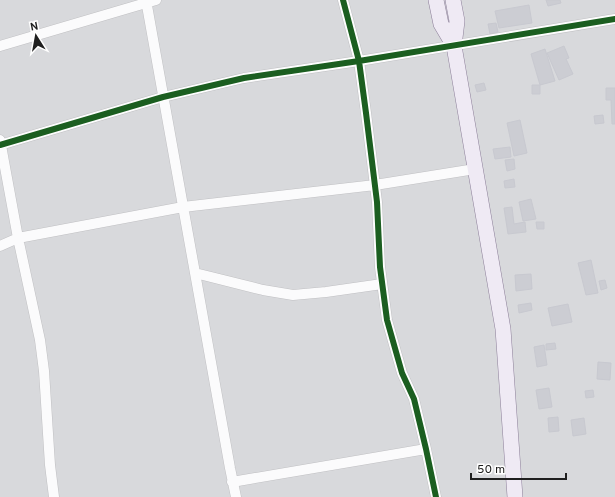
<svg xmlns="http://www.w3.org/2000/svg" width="615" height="497" font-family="Overpass,sans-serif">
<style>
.residential{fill:#d8d9dc}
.building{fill:#cccdd3;stroke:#c8c9d0}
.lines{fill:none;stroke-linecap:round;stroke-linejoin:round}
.minor-casing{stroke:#c0c0c3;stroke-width:11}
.secondary-casing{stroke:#8b7e98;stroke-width:16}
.minor{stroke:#fbfbfc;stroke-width:10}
.secondary{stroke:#efeaf4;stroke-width:15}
.cycleway-casing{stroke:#fff;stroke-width:8}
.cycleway{stroke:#1b5e20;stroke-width:6}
</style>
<rect width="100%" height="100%" fill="#e7e7ed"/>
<!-- residential -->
<path class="residential" d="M0,0H615V497H0Z"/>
<!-- building -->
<path class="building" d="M546,0H560L561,3L548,6Z
M529,5L532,23L499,28L495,11Z
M496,23L498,32L490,34L488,24Z
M564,46L569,58L566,59L573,74L559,80L547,53Z
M545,49L555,81L540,85L531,54Z
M484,83L486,90L477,92L475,85Z
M532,85H540V94H532Z
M606,88H615V124H612L611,100H606Z
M603,115L604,123L595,124L594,116Z
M520,120L527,153L514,156L507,123Z
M510,147L511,157L495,159L493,149Z
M514,159L515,169L507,171L505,160Z
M514,179L515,187L505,188L504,181Z
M531,199L536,219L523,221L519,202Z
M512,207L514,224L525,222L526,232L508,234L504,208Z
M536,222H544V229H537Z
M591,260L598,293L586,295L578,263Z
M531,274L532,289L516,291L515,275Z
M605,280L607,288L601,290L599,281Z
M531,303L532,310L519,313L518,305Z
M568,304L572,322L552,326L548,308Z
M555,343L556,349L546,350V344Z
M544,345L547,365L537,367L534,347Z
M598,362L611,363L610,380L597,379Z
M549,388L552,407L539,409L536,390Z
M593,390L594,397L586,398L585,391Z
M558,417L559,431L549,432L548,418Z
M584,418L586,434L573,436L571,420Z"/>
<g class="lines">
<defs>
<path id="minor" d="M146,0L230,468L236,497
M343,0L359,61L366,113L377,202L380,267L387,320L402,373L414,399L426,449L436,497
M0,46L156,0
M0,140L18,238L40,340L44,371L50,465L54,497
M0,145L163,97L244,78L359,61L615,19
M0,246L18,238L183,207L375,185L475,169
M195,273L263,290L293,295L326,292L382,284
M232,482L426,449"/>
<path id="secondary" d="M436,0L441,24L454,46
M453,0L457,21L454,46L503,329L515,497"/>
</defs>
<!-- minor casing -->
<use href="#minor" class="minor-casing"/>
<!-- secondary casing -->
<use href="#secondary" class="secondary-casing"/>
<!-- minor -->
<use href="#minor" class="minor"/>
<!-- secondary -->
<use href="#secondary" class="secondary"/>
<defs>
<path id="cycleway" d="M343,0L359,61L366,113L377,202L380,267L387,320L402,373L414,399L426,449L436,497
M0,145L163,97L244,78L359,61L615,19"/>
</defs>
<!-- cycleway casing -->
<use href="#cycleway" class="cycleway-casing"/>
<!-- cycleway -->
<use href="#cycleway" class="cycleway"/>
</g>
<!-- north arrow -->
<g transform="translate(36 36) rotate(349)" stroke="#ffffff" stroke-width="3" paint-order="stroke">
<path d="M0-3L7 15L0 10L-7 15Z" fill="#1f1f1f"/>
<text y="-6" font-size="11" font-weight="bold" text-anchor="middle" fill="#1f1f1f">N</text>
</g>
<!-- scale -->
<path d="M471 473v6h95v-6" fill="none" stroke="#1f1f1f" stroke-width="2"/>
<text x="477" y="473" font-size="12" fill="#1f1f1f" stroke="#ffffff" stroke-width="3" paint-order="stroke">50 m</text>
</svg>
